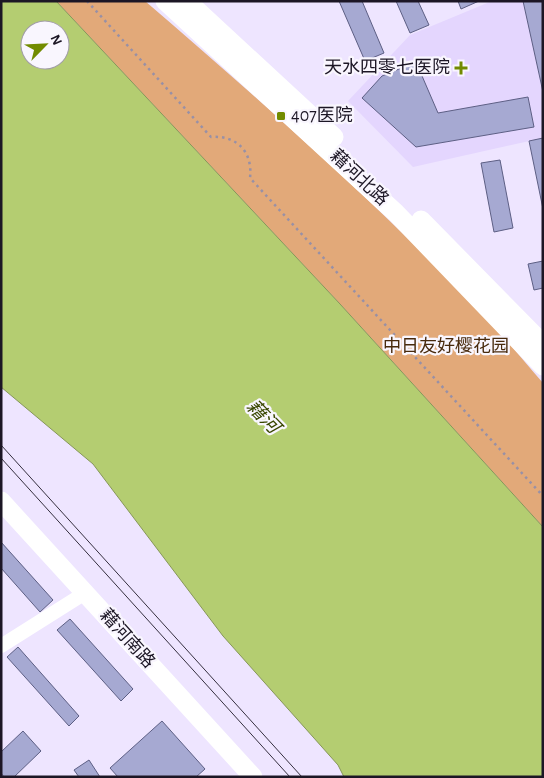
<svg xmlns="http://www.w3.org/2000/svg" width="544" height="778" font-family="'Alegreya Sans','Noto Sans SC',sans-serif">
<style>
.built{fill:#e4d6fe}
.green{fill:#e2a979}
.water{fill:#b4cd71;stroke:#86965a;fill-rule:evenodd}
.building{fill:#a6a9d2;stroke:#5d5f84}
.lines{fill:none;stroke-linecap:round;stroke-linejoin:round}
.path{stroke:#9890a6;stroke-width:2.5;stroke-dasharray:2.5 4;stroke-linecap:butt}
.street{stroke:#fff;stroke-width:14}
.secondary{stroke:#fff;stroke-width:19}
.tram{stroke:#352f3f;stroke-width:1}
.poi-dot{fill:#728b00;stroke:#f9f6fe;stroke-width:2}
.labels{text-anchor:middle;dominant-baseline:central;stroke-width:4.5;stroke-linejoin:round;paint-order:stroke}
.poi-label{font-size:18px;fill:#1c1625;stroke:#f9f6fe;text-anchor:end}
.street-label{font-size:18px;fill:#1c1625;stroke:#f9f6fe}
.park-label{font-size:18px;fill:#482a0d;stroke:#f9f6fe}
.water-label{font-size:19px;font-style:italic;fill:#394700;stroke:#f9f6fe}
</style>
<rect width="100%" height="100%" fill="#eee5ff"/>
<!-- built -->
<path class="built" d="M492,1H543V138L413,167L348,101L410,35Z"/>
<!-- green -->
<path class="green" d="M56,1H145C260,100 373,200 478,309C501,332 521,358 543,383V527L340,304Z"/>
<!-- water -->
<path class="water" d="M1,1H56L340,304L543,527V777H344L338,765L223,636L93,464L1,387ZM30,30H60V60H30Z"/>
<!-- building -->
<path class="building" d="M339,1H362L384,53L365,61Z
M396,1H418L429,25L410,33Z
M458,1H479L461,9Z
M523,1H543V92Z
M416,62L438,113L528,97L534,127L416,147L362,98L382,76Z
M543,138V209L529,141Z
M500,160L513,228L494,232L481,163Z
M543,261V288L534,290L528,264Z
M1,542L53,600L40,612L1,568Z
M70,619L133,689L121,701L57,630Z
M18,647L79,716L69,726L7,657Z
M162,721L205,769L196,777H118L110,768Z
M23,731L41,751L14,777H4L1,773V752Z
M89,760L100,777H79L74,770Z"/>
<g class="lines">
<!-- path -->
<path class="path" d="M87,1L211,137C237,135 253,152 250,178L543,496"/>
<!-- street -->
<path class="street" d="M1,646L85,593"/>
<!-- secondary -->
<path class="secondary" d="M165,1L396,213L543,366
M187,1L334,137
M421,220L543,344
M1,501L253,777"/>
<!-- tram -->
<path class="tram" d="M1,445L302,777
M1,458L290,777"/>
</g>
<!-- markers -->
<g class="poi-dot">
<path d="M458.5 60.5h5v5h5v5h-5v5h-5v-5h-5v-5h5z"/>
<rect x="276" y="111" width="10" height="10" rx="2.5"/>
</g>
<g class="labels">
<!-- poi labels -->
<g class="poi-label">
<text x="450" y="68">天水四零七医院</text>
<text x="291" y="116" text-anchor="start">407医院</text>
</g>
<!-- street labels -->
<g class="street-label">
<text transform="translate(359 178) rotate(43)">藉河北路</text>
<text transform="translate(127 639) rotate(48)">藉河南路</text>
</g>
<!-- park labels -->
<g class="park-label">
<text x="446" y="347">中日友好樱花园</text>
</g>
<!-- water labels -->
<g class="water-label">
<text transform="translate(263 417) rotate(46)">藉河</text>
</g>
</g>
<!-- border -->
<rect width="544" height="778" fill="none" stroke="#1c1625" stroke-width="5"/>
<!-- north arrow -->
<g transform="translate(45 45) rotate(66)"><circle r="24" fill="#f9f6fe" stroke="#a19ca7"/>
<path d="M0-4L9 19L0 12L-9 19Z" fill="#728b00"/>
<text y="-8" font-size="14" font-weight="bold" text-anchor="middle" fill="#1c1625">N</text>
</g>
</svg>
